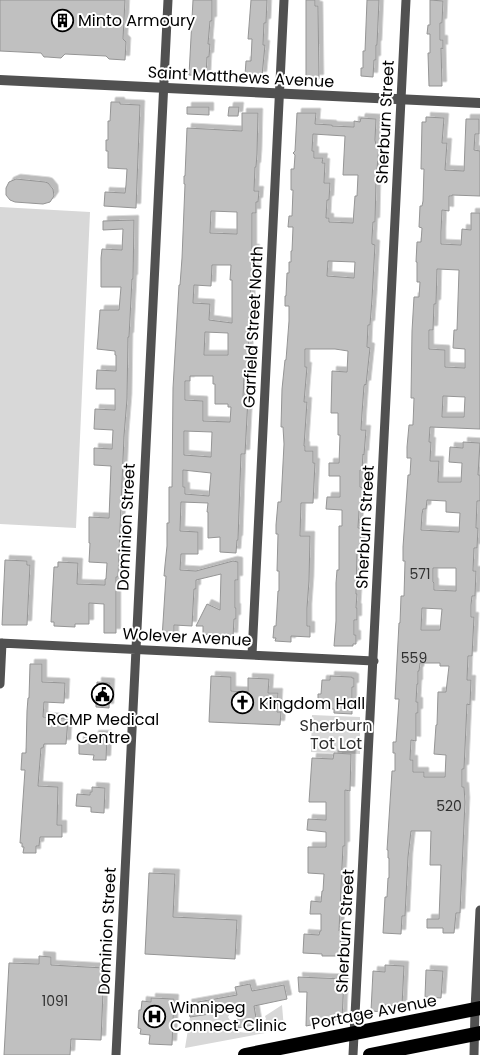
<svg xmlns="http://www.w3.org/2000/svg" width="480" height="1055" font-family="Poppins,sans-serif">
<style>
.green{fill:#d8d8d8}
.building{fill:#c0c0c0;stroke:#959595;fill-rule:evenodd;filter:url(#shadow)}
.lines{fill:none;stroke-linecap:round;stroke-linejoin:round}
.minor{stroke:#515151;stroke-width:9}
.tertiary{stroke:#515151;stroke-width:10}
.trunk{stroke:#000;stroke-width:14}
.labels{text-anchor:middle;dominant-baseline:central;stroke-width:4;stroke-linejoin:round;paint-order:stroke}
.number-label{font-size:14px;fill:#303030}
.poi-label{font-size:16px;fill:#000;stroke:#fff;text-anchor:start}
.street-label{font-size:16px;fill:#000;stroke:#fff}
.park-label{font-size:16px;fill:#2f2f2f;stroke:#fff}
</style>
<defs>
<filter id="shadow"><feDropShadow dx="4.5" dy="-4.5" stdDeviation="0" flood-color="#0004"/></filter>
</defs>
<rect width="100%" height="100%" fill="#fff"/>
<!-- green -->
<path class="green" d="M0,207L90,212L76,528L0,524Z
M312,715L360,717V754L311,752Z
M282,1005L284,1029L270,1032L263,1022L266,1019L265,1016Z
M232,1010L228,1017L236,1031C246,1034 250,1033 259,1028L264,1030L265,1033L185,1048L190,1017Z"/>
<!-- building -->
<path class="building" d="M0,0H125L123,39L126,42L125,60L109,59L106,56L65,54L61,58L47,57H44L41,53L0,51Z
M193,0H212V21H210L208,44H210L209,57H207L206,76L189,75Z
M251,0H267L266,23H264L263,45H265L262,76L245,75L246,61H251L252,39H248Z
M306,0H315V6H318L319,79H306Z
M367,0H379L377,45H376V60H374L373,77L361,76V68H363V51H365Z
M430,0L443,1L442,23H440V40H443V49L441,48L442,86H429L428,53H430V34H427L428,25H430Z
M111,102H120V104L140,105L136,208L104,206L105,192L125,193L126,185L127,169L108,168V151H106V140H108V121H110Z
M187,107H209V115L187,114Z
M229,107H239L238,116H228Z
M242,113H258L257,154L256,167H255L254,191H259L258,202H256V213H252V249H255L254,270H252L250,302H252V336H249L248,353H250V369H246V375H244L243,398H248L245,454H241L238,540H237L236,553L220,552V537L208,538V512H207L208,503L181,502L180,531L198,532V554H181L180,570L196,571L233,561L238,562V580H235V608H236V619H234L233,637L203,634V626H196L207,604L220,610L221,574L196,580V589H194L192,626L174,625V638H162L166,576H164L165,565L167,546V523H169V487H172L173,388L179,285H180L182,258L185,184H184V176H185L187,128L242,131ZM211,211L237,212V234L210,233ZM212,265H231L230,280H232V323L209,320L210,304L193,303L194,285L211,286ZM205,332L228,333V355H204ZM190,376H213V384H215V404H228V407H231L230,422L203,421V401L185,400V381H190ZM184,431L212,432L211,457L184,455ZM183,470L211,473L209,496L185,494V487H183Z
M297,113H316L315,124L332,125V126L354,127V121L360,122L361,118L376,119L375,140L376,145H379L376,182L375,222H373L372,238V244L375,245L372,299L370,325H368L367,347L370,348L369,357L366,385L365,384L364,386L362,413L361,430H366L364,455L363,454L362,470H360V487L363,488L362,498L361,497L360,511H359L358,528H361L360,550L357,551L356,594H357L356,608H357V620H354V635H356V644H353V646H334L336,621V583L337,570H339V526H342V510L326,509L327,497H340V476H329V463H339L340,435H338V413H331L332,371L347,372L348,351L335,349H305V367H307L304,402H307L304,446H305V451H313V463H315L313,503H301L300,536H310L309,581L307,608V626H310V637L291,636V642L275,641L276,638H273L274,626H276L278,591H279V571H277L278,534H276V525L278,502H281L284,444L283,427H281L282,389L285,360H286L289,321V306H285V296H286L287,273H289V262H291V251H292L293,227H288L289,216H292L293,190H291V169H294L295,155L293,153L295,151ZM313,134L345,136L343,175H358L357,196H355L353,223L329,222V218H326L327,200H329L330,183H324L325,163H322L323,158H314V151H312ZM328,261L355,262L354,278L327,276Z
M426,117L444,118L442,143H447L445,170L464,171L466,119H479V134H475L474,150L480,151V196L452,195V196H449V211L442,210L441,232V244L461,245L462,229L471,230V213H480V429L430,427L429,442H431L430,461H439L438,482H461L462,463L449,462L450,447L463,448V442L480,443L478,475H480V501H477L476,528H478L477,548H474L473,571H476L475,596H472L471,605V617H474L472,656H468L467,680H471L470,705L467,704L464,769H462V787H464L465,802L460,913H456L454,933H443V928H427V919H439L441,865H430L431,831H411L408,857L405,916H402L401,934L383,933L385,897H387L388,878H389V858H388V850H387L392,771H395V753H393V742H396L398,714L399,699H395L399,623H400L401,596H404L405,561H403V547L408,475H410L411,458H407V447L409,425H413L414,398H411L412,331L414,297H419L420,282H417V262H416L417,242H421L422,228L419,227L420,206H422L423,201L424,169H421L422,122H426ZM437,269L459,270L457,330H454L453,348L465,349V368L445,367V350L429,349V330H433L434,304H436ZM443,396L465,397L464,417H442ZM427,500L446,501V512L460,513L459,532L421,530L422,514L423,509H426ZM433,568H456V591L434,590V583L433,582ZM422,608L442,609L440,630H421ZM420,663H440V666H449L446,692H438L437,725H436L434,754L446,755L445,777H424V772H413V760H410L411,740L416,741V713H418V702H416L417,684H418V671H419Z
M16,179L45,182L48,183L53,189L54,196L50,202L43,204L15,202L10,200L6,195V188L9,182Z
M134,220L133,279H132L131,299L129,337H128L127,399L124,436L118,577H116V633H104V604L89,603V624H75V627L54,626V622H51L54,567H58V562L78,563L77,584L105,585V579H106L107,563L89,562L90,543H89V517L109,518L111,466L94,465V448L112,449L113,430L94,429L95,409L115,410V389H96L97,370L116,371V355H115V351L97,349L98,338L100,310H119L121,287H101V258L102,249L122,250L123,229L103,230V221Z
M5,560L27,561V565H30L27,625H2Z
M30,664H42V682L65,683L64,703L44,702L43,717L68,719L66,744H44L43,748H41L38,786L58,787L57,825H62V837H40L39,846H36V853H23L24,847H22V843H20L25,770H21L22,753H26L27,711L28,698H29Z
M211,676L231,677V691L248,692V678L269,679L268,693H278L277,712H281L280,725L209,722Z
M330,676L352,677V678H354V687H352V714L334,713V709H316V700H318V694H321L322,680H330Z
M97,682L110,683L109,708L96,707V702H94L95,687H97Z
M94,735H107L106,760H93L94,755L79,754V741L92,742V740H94Z
M334,753L351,754L350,791L345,790V846H343L339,931H341L340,956H322V954L303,953L304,934L319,935L320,931H321V914H310L311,901L321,902L322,891H323L324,874L308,873V847H326V832L307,830L308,819L326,820V802H309L312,758L333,759Z
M92,787L105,788L104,813L91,812V807L76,806L77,794L90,795V792H92Z
M149,873L175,874L173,917L237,920L235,959L145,954Z
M39,956L51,957V965L104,968L101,1040L71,1039L70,1055H4L9,963L39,964Z
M385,965L404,966L402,1006L383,1005V1012L371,1011L373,971L385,972Z
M426,970L443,971L441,998L425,997Z
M298,977L344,979L342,1019L306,1026L307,992H299Z
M250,984L252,991L284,985L287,999L254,1006L257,1024L238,1028L236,1010L190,1017L187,1004L237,995L235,987Z
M151,998L174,999L172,1045L149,1044L150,1035L140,1034L141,1029L138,1028L139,1010H141L142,1001L151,1002Z"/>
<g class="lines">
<!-- minor -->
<path class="minor" d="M0,643L374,661
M252,655L284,0
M0,684L2,643
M116,1055L168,0
M353,1055L406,0
M474,1055L475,1009L480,910"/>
<!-- tertiary -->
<path class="tertiary" d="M0,80L480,103"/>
<!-- trunk -->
<path class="trunk" d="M245,1055L480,1008
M370,1055L480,1033"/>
</g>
<!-- icons -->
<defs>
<symbol id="building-ring" viewBox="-11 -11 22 22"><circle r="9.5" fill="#fff" stroke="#000" stroke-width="1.5"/><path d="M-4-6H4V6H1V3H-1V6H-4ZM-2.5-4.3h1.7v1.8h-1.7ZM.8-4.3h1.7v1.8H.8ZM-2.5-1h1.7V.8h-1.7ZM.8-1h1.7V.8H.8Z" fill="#000"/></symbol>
<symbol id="civic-ring" viewBox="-11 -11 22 22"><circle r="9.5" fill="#fff" stroke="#000" stroke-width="1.5"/><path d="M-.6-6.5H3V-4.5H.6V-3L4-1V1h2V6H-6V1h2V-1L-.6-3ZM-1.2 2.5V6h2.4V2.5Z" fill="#000"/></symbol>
<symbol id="church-ring" viewBox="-11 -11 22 22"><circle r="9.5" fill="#fff" stroke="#000" stroke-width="1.5"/><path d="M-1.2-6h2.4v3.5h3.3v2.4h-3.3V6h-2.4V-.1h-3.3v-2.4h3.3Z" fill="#000"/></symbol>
<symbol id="hospital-ring" viewBox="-11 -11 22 22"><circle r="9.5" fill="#fff" stroke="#000" stroke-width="1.5"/><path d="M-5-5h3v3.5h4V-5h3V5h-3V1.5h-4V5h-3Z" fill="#000"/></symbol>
</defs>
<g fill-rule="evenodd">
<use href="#building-ring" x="50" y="8" width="25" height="25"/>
<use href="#civic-ring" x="90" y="682" width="25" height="25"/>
<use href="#church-ring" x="230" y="690" width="25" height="25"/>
<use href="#hospital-ring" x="142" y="1004" width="25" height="25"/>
</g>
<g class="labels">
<!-- number labels -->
<g class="number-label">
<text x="420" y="574">571</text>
<text x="414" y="658">559</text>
<text x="449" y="806">520</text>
<text x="55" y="1001">1091</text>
</g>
<!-- poi labels -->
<g class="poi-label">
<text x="78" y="20">Minto Armoury</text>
<text x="259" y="703">Kingdom Hall</text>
<text x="103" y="719" text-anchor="middle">RCMP Medical<tspan x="103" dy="18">Centre</tspan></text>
<text x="170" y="1007">Winnipeg<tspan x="170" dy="18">Connect Clinic</tspan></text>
</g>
<!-- street labels -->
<g class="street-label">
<text transform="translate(241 77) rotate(3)">Saint Matthews Avenue</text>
<text transform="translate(385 122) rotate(-87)">Sherburn Street</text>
<text transform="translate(253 327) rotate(-87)">Garfield Street North</text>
<text transform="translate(126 527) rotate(-87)">Dominion Street</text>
<text transform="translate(365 527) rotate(-87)">Sherburn Street</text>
<text transform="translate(187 637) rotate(3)">Wolever Avenue</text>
<text transform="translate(107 931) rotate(-87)">Dominion Street</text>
<text transform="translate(345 931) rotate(-87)">Sherburn Street</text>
<text transform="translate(374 1012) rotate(-11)">Portage Avenue</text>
</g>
<!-- park labels -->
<g class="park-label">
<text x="336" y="725">Sherburn<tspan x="336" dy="18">Tot Lot</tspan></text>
</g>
</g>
</svg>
